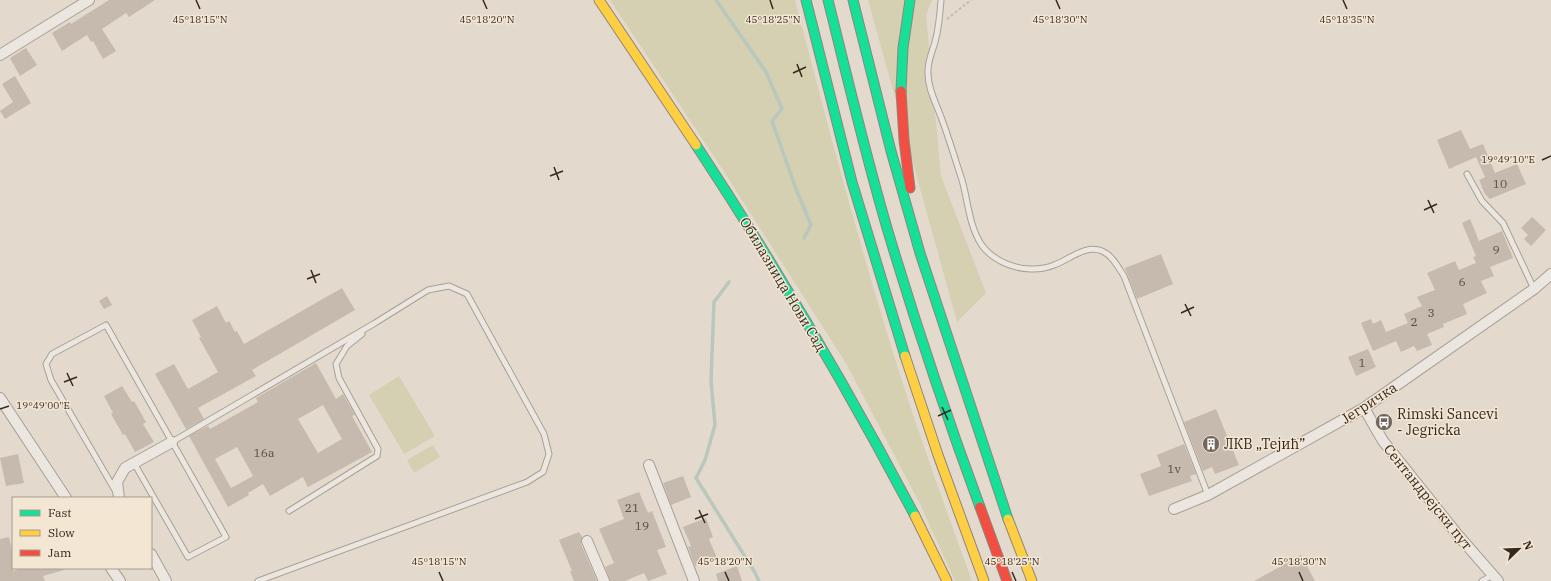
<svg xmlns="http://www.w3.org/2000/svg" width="1551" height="581" font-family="'IBM Plex Serif',serif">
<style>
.green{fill:#d4d0b1}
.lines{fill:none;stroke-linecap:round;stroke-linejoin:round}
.stream{stroke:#b9c7bc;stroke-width:3.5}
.building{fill:#c6b9ae;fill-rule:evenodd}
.lane-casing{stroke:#a8a097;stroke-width:7}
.street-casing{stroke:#a8a097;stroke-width:12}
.fast-casing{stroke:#8e857d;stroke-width:11}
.slow-casing{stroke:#8e857d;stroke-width:11}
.jam-casing{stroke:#8e857d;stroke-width:11}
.path{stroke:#c4bdb6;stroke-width:2;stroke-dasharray:3 2;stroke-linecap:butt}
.lane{stroke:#ebe6df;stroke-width:5}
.street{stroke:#ebe6df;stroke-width:10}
.fast{stroke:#16e098;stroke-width:9}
.slow{stroke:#ffcf43;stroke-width:9}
.jam{stroke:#f24e42;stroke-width:9}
.ticks{fill:none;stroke:#36281f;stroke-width:1.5}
.labels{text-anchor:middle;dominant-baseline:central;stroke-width:3;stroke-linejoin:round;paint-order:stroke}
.number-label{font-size:12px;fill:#5a4c43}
.street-label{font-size:14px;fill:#36281f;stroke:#f3e7d4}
.poi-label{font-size:14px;fill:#36281f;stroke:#f3e7d4;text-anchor:start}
.ticks-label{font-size:10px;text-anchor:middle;fill:#36281f;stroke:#f3e7d4;stroke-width:3;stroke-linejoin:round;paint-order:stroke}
</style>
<rect width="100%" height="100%" fill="#e3dacd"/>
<!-- green -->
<path class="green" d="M610,0H795C824,111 853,222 887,333C912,416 942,499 972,581H955L920,504L847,365L721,167Z
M868,0H932L926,15L941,176L986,293L957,322Z
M399,376L435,436L404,454L369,395Z
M433,445L440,457L414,473L407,460Z"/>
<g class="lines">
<!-- stream -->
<path class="stream" d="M716,0L766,72L782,109L772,121L796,189L811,225L804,238
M729,282L714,302L711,381L715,425L705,460L696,478L754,571L759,581"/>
</g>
<!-- building -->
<path class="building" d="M109,0H155L129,17L126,13L102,29L116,51L103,59L93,41L91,42L87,35L62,51L52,33L70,22L71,24Z
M26,48L37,65L20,76L10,58Z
M15,76L31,103L5,119L0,111L13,102L2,84Z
M1461,130L1470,149L1483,144L1495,173L1517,164L1526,184L1490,199L1485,194L1479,180L1485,177L1476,157L1449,169L1437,140Z
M1532,217L1546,230L1531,246L1524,239L1528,235L1521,228Z
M1470,219L1479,241L1502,231L1513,258L1490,267L1494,276L1481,281L1487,293L1463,304L1467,314L1443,324L1444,327L1427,334L1432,345L1417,351L1414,346L1401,352L1396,341L1373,351L1361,323L1371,319L1373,324L1381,320L1386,332L1408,323L1404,314L1422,306L1417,297L1435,290L1427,273L1455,261L1459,270L1476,263L1473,257L1476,256L1462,223Z
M1161,254L1173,284L1137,299L1125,268Z
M342,288L355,310L252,370L256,376L198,408L204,419L186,429L155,374L174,364L188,389L218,372L199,338L201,337L192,320L217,306L226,323L229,321L235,332L237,331L244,344Z
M107,296L112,305L104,309L99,301Z
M1368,349L1376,367L1356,376L1348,357Z
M316,363L336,399L343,394L355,415L352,416L372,452L308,487L303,477L270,496L263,484L248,493L249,495L228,507L189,436L208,426L210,429L258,402L256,398ZM323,405L342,439L318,453L298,419ZM237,447L253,476L231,488L215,459Z
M122,386L132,402L134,401L146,422L143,424L154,442L135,452L125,434L123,435L111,414L113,413L104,396Z
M1216,409L1239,465L1215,474L1212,467L1203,471L1184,422Z
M1184,444L1196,474L1190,476L1192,481L1149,496L1140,474L1161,466L1157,455Z
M18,454L24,483L6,486L0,458Z
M683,476L691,497L671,505L663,483Z
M639,492L648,513L652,511L666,547L657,550L667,574L648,581L644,573L625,581H610L605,567L614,563L599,529L624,519L617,500Z
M706,518L713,537L709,539L717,558L695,566L688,547L691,546L683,527Z
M579,532L582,537L581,544L597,581H574L570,571H572L559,540Z
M9,537L13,554V571L23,568H63L64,570L43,576L45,581H0V539Z
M1301,555L1315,581H1254Z
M737,566L742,581H718L716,574Z"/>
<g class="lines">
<defs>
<path id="lane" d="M941,0C940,14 939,28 935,42C932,53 927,62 928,74C928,89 936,103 941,117C949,138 955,159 962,180C968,201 969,225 981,244C987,253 997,260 1007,264C1021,270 1040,271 1054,265C1069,260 1085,244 1102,251C1112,255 1118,267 1124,276L1208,495
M1467,174L1482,201L1503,223L1534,289
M172,442L375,323L428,290L449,286L467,294L544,434L549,454L543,472L527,482L258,581
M116,492L51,380L46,364L52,354L106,325L226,537L188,557L134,463
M289,511L377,456L378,449L339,378L336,364L347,346L362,334
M1482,581L1493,575"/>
<path id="street" d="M0,55L89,0
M0,398L66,498
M1364,408L1383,441L1457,534L1498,581
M649,465L694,581
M119,498L117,482L125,468L172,442
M1174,509L1208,495L1364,408L1534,289L1551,274
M587,541L604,581
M151,554L166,581
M111,568L120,581"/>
<path id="fast" d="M806,0L852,182L905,356
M828,0C847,76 865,153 887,228C915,322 946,415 980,507
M853,0L891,151L920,253L1008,519
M901,91L903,48L910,0
M696,145C775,265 848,389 915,516"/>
<path id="slow" d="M599,0L696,145
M905,356L938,455L984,581
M915,516L947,581
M1008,519L1032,581"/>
<path id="jam" d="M901,91L904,140L910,188
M980,507L1007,581"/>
</defs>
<!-- lane casing -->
<use href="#lane" class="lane-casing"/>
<!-- street casing -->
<use href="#street" class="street-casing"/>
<!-- fast casing -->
<use href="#fast" class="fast-casing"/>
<!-- slow casing -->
<use href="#slow" class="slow-casing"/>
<!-- jam casing -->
<use href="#jam" class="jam-casing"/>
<!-- path -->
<path class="path" d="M947,19L971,0"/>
<!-- lane -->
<use href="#lane" class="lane"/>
<!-- street -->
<use href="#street" class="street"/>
<!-- fast -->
<use href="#fast" class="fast"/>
<!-- slow -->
<use href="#slow" class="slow"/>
<!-- jam -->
<use href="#jam" class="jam"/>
</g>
<!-- ticks -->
<path class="ticks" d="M196,0L200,9M483,0L487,9M770,0L773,9M1056,0L1060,9M1343,0L1347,9M797,64L802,77M793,73L806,67M1542,160L1551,156M554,167L559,180M550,176L563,171M1428,200L1434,213M1424,210L1437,204M311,270L316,283M307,279L320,274M1185,304L1191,316M1181,313L1194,307M67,373L73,386M64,382L77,377M942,407L948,420M0,409L9,406M938,416L951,410M699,510L705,523M695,519L708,514M439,572L443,581M725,572L729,581M1012,572L1016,581M1299,572L1303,581"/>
<!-- icons -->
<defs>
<symbol id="bus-disc" viewBox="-11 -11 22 22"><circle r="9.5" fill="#73665c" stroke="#f3e7d4"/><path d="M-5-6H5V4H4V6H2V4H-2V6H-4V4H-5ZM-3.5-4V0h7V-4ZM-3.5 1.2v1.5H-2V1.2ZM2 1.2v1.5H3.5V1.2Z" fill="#fff"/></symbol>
<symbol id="building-disc" viewBox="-11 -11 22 22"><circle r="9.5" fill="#73665c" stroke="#f3e7d4"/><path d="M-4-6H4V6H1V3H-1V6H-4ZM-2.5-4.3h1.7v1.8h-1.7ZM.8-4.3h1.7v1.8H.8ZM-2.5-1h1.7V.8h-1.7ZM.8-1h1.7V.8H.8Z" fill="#fff"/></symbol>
</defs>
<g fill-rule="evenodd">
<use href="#bus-disc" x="1374" y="412" width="20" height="20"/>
<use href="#building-disc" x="1201" y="434" width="20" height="20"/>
</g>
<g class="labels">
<!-- number labels -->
<g class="number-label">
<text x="1500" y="183">10</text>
<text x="1496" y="249">9</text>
<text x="1462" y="281">6</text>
<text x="1431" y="312">3</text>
<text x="1414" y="321">2</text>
<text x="1362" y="362">1</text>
<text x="264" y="452">16a</text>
<text x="1174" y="468">1v</text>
<text x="632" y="507">21</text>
<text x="642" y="525">19</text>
</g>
<!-- street labels -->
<g class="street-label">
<text transform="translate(783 284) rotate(59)">Обилазница Нови Сад</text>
<text transform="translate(1369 403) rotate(-33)">Јегричка</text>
<text transform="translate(1428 497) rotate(51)">Сентандрејски пут</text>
</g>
<!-- poi labels -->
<g class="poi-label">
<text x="1397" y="414">Rimski Sancevi<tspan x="1397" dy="16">- Jegricka</tspan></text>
<text x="1224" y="444">ЛКВ „Тејић”</text>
</g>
</g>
<g class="ticks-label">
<text x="200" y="23">45°18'15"N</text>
<text x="487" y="23">45°18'20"N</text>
<text x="1060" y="23">45°18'30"N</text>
<text x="1347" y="23">45°18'35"N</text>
<text x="773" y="23">45°18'25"N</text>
<text x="1508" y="163">19°49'10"E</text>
<text x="43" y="409">19°49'00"E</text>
<text x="439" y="565">45°18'15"N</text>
<text x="725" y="565">45°18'20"N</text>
<text x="1012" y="565">45°18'25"N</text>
<text x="1299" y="565">45°18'30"N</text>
</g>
<!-- legend -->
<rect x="12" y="497" width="140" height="72" fill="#f3e7d4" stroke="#a79b8c"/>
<rect x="20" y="510" width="20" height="6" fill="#16e098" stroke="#a79b8c"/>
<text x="48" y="517" font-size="12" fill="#36281f">Fast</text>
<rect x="20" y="530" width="20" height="6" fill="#ffcf43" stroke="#a79b8c"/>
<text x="48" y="537" font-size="12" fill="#36281f">Slow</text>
<rect x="20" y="550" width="20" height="6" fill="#f24e42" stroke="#a79b8c"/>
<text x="48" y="557" font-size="12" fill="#36281f">Jam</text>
<!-- north arrow -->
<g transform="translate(1519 549) rotate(67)" stroke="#f3e7d4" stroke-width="3" paint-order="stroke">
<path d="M0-3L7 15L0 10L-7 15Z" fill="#36281f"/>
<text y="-6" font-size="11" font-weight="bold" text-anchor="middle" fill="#36281f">N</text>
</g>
</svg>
